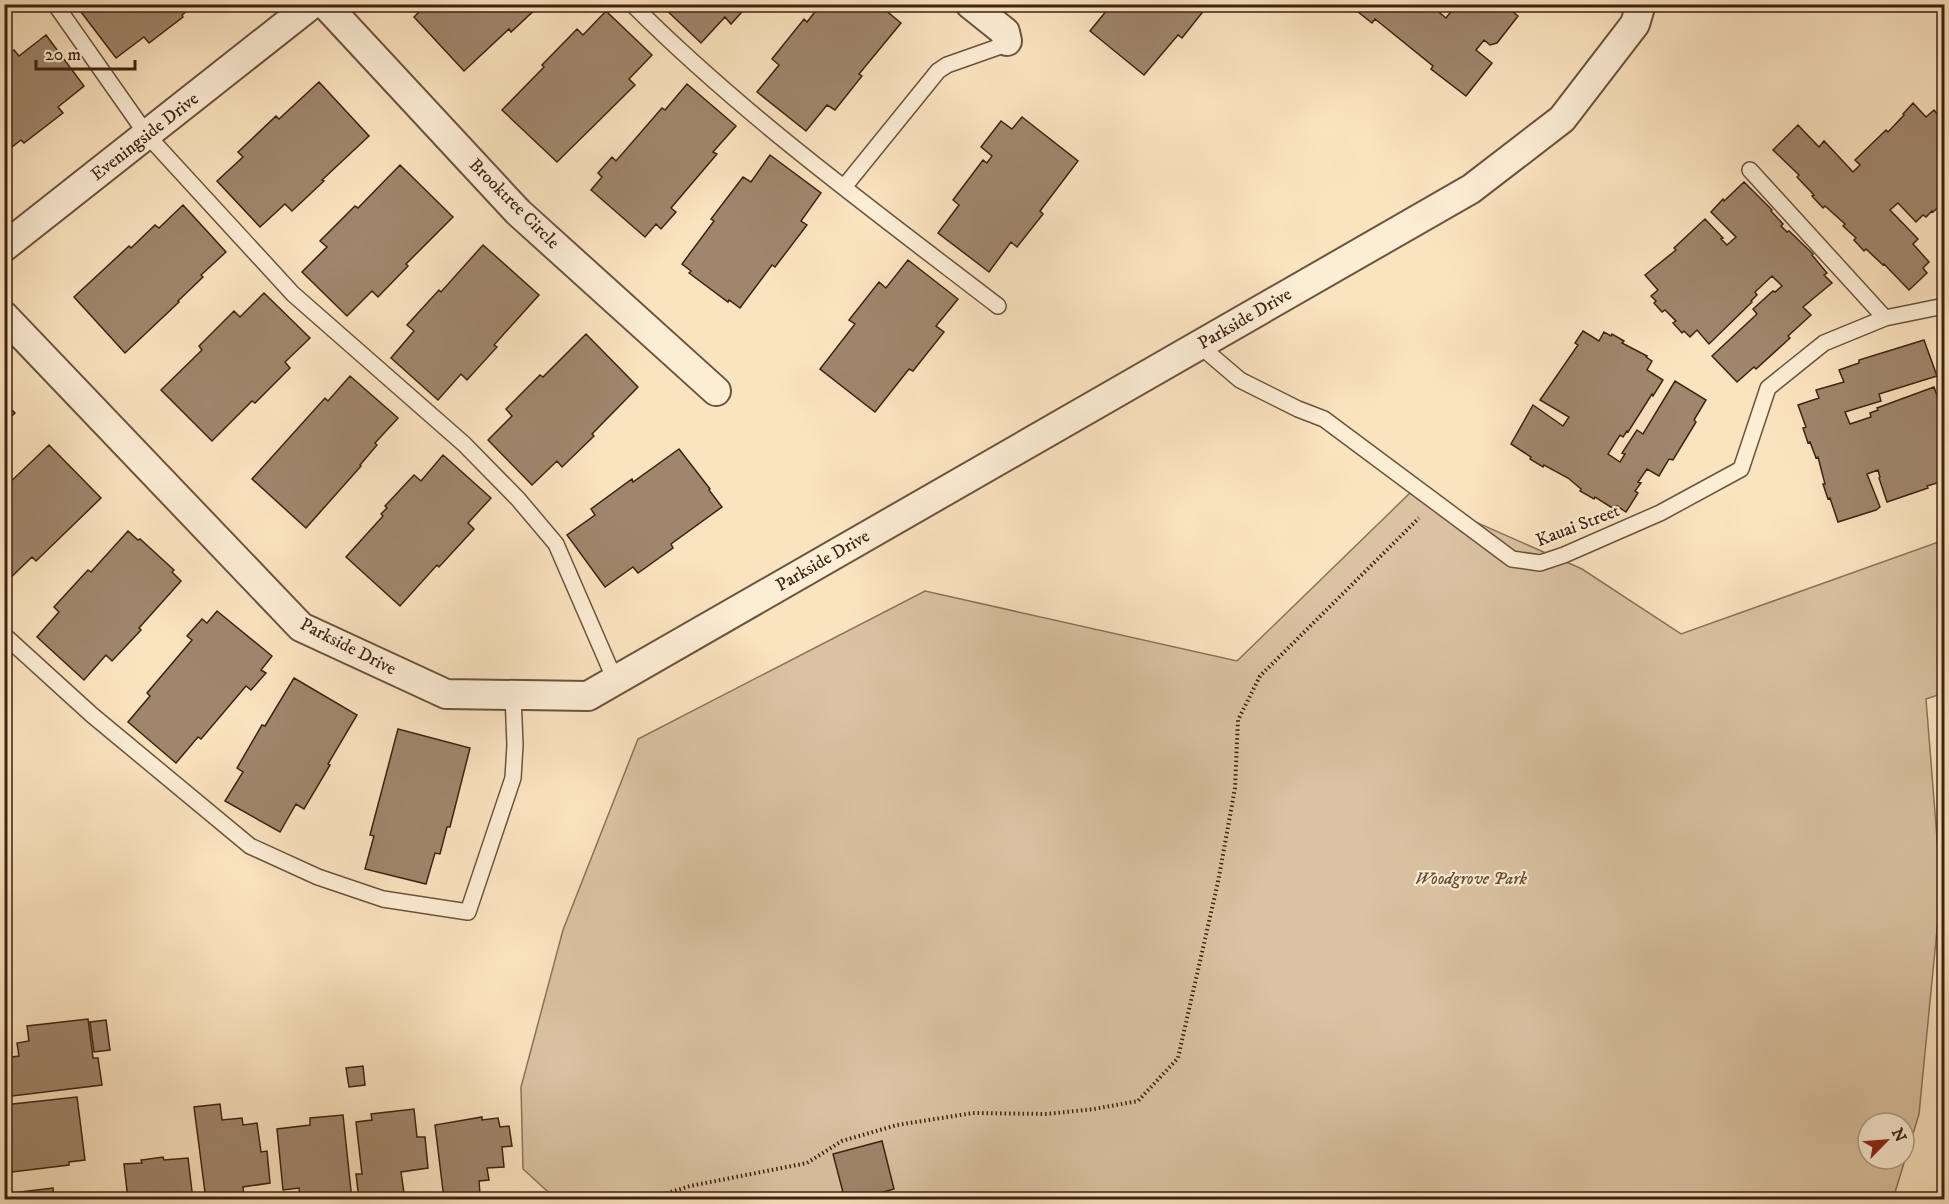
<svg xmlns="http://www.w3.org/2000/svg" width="1949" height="1204" font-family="'IM FELL DW Pica',serif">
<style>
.green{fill:#dac2a2;stroke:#8c725a;stroke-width:1.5;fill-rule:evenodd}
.building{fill:#a0866c;stroke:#3e2212;stroke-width:1.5}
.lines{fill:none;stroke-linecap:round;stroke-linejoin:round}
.service-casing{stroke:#6d523d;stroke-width:18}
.minor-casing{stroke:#6d523d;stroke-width:32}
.path{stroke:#3e2212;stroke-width:4;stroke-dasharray:1.5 3;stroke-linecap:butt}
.service{stroke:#fcedd5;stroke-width:15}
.minor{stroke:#fcedd5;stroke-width:28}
.labels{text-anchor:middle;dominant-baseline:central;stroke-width:4.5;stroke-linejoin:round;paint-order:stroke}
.street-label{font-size:18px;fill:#3e2212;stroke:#fcedd5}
.park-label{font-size:18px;font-style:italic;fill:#654a36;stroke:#fcedd5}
</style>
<rect width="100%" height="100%" fill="#fae3bf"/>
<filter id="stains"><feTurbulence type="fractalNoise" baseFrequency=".00333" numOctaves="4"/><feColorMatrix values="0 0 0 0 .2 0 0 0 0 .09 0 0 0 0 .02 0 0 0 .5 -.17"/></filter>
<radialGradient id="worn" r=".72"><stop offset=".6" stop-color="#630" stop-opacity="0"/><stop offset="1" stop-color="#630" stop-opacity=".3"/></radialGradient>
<!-- green -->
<path class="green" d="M1410,493L1582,569L1681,634L1944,540V693L1926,699L1941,889L1919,1114L1893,1199L557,1200L523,1169L521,1087L563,930L638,739L925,591L1237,661ZM1868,1123H1904V1159H1868Z"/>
<!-- building -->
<path class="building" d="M82,4H196L182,15L183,17L149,43L144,37L116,58L78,8Z
M427,4H541L511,32L509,29L464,71L414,17Z
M660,4H749L731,24L725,17L701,43Z
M821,4H878L901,23L859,74L862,76L835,110L827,105L806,131L757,92L779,65L772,59L804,19L807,22Z
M1112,4H1209L1182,38L1178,35L1144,75L1090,31Z
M1348,4H1429L1446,18L1453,9L1448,4H1504L1518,16L1497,43L1490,45L1484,40L1476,50L1492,63L1466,96L1431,69L1433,66L1375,19L1372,23Z
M606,11L652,55L629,79L635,85L557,162L502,110L544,67L542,65L577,29L583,35Z
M46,35L84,86L58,107L63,113L24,143L21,140L4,153V57L14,50L19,56Z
M319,82L369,136L322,180L324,181L292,211L285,204L260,227L217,181L243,157L238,152L276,116L279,119Z
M687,84L736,126L713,152L717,154L671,208L676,212L661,229L656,224L645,237L591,190L602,177L598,173L612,157L616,161L662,108L665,110Z
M1913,103L1926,117L1934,110L1939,116L1941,113L1944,117V202L1933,212L1932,211L1926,217L1923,215L1916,222L1898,203L1890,210L1918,239L1913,244L1929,262L1923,268L1927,273L1909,290L1884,264L1883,265L1866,249L1864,251L1854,240L1856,238L1843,226L1845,224L1825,206L1823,208L1812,196L1814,195L1797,177L1799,175L1773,150L1798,125L1819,147L1824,141L1853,172L1860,165L1855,160L1886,130L1888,132L1904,115L1903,114Z
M1022,117L1078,161L1040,211L1043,214L1017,247L1011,242L989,272L938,233L959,205L953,200L983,160L987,163L992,156L981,147L1001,121L1012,129Z
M770,155L821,193L801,221L807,225L775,267L772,265L740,308L729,300L728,302L689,273L691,271L682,264L714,221L711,219L743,177L751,182Z
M400,165L453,217L406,264L408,266L378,297L372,291L347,316L302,272L327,247L320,241L355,206L358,208Z
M1744,182L1772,210L1771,211L1783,224L1781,226L1787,232L1789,231L1813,254L1812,255L1827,273L1824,275L1832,283L1803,307L1811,315L1788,336L1790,338L1756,369L1754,367L1737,382L1712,356L1757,314L1753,309L1773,291L1775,292L1782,286L1772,276L1755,292L1757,295L1751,301L1752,302L1709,344L1697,330L1690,337L1684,331L1682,333L1673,323L1676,321L1665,310L1662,312L1654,303L1656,301L1651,296L1658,290L1645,275L1676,250L1674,248L1705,219L1723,238L1721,239L1727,245L1736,237L1711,212L1723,199L1724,201Z
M183,205L226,252L201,275L203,277L178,301L179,302L125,353L74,297L129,246L131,248L155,225L159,228Z
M483,245L539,295L494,345L497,347L467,380L461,374L438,400L391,358L414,331L407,325L439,290L441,292Z
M908,260L958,299L936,326L944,332L913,371L909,369L875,412L820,369L855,324L849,320L879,282L886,288Z
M264,293L310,338L285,362L290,368L255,403L252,401L212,441L161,390L202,350L199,346L234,311L240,317Z
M1583,331L1599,341L1604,332L1611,336L1612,334L1624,341L1622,343L1647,356L1646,357L1652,361L1647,370L1663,380L1653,396L1652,394L1628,432L1627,431L1623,437L1620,435L1608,454L1620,462L1625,454L1622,453L1637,430L1643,434L1675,381L1706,400L1694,420L1696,422L1673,460L1669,459L1659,476L1647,469L1638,482L1641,483L1635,491L1638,493L1626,512L1617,506L1614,509L1595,497L1594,499L1580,491L1581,489L1568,478L1544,465L1543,467L1530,459L1531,457L1511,444L1533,405L1563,426L1569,417L1540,400L1578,345L1575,343Z
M586,334L638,387L592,434L594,436L562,467L557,461L532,485L488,440L512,416L506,409L540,375L543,377Z
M1924,340L1937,376L1879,394L1881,401L1845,412L1850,424L1871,417L1870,413L1878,410L1877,408L1934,387L1940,404L1944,403V481L1927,486L1928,488L1887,502L1879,478L1880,477L1878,470L1867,474L1880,507L1876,510L1838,522L1830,498L1828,499L1823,484H1825L1818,457L1816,458L1810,442L1808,443L1803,428L1806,427L1798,405L1819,398L1816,390L1844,382L1839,370L1859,363V360Z
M350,376L398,418L375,443L377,445L360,465L361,466L306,528L252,479L325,398L328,401Z
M4,402L15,413L4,423Z
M49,445L101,498L36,561L32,557L4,584V488Z
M679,449L710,489L709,490L722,507L671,544L673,548L638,573L633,567L605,587L567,535L595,515L591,509L632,479L633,482Z
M443,455L491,498L468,523L474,529L439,567L437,565L400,606L346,557L383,516L381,514L387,508L385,506L414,475L421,481Z
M128,531L138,540L140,539L174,570L172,572L181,581L139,628L141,630L112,661L106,655L84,680L37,637L59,612L54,607L88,570L91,572Z
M217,611L272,656L261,670L266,673L251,690L246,686L201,739L198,737L176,763L128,722L150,696L147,693L192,640L187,636L202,619L207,623Z
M294,678L357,715L328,764L330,765L304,809L296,804L280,832L225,801L243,772L237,768L262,725L265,726Z
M398,729L470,748L450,827H447L440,854L435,853L426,884L365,869L374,836L370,835Z
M88,1019L93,1058H98L102,1085L4,1097V1058L19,1056L17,1043L29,1041L27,1026Z
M106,1020L110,1050L94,1052L90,1022Z
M363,1066L365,1085L349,1087L346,1068Z
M77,1097L85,1160L69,1162V1165L4,1173V1105Z
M220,1104L222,1120L242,1118L243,1125L257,1123L261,1152L267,1151L270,1183L243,1187L244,1200H206L194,1107Z
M414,1109L417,1137H425L428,1168L401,1172L405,1200H359L356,1174H362L356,1122L372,1120L371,1114Z
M343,1115L352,1200H314V1198L300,1200L299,1188L283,1190L277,1129L310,1125V1118Z
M482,1117V1120L498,1118L500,1127L509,1126L512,1146L502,1147L504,1167L487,1168L489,1180L479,1181L480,1194L444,1199L435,1125Z
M882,1141L894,1189L855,1200H845L833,1154Z
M163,1157L164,1160L188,1158L193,1200H128L124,1164L142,1163L141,1160Z
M53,1188L54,1200H4V1194Z"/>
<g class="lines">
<defs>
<path id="service" d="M55,4L147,135L293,294L464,444L518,499L556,544L615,680
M632,4C744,116 873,210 998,306
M1750,170L1885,318
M844,187L938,71L947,65L1001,46L1007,41
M1199,345L1240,380L1298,409L1324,419L1512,559L1540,563L1564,555L1660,513L1741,469L1768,388L1824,343L1885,318L1944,306
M4,635L92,715L250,846L318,877L383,899L468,912L513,778L515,745L513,695"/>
<path id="minor" d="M325,4L518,212L716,391
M970,4L1005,32L1007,41
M4,247L312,4
M4,316L301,627L446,694L588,696L1471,189L1562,119L1635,24L1641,4"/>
</defs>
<!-- service casing -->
<use href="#service" class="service-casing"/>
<!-- minor casing -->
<use href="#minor" class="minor-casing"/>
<!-- path -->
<path class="path" d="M645,1200L690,1186L807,1163L842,1141L897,1125L973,1113L1047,1114L1094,1109L1138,1101L1178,1058L1218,882L1235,788L1238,720L1260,676L1419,518"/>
<!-- service -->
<use href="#service" class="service"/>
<!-- minor -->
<use href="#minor" class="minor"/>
</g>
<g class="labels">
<!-- street labels -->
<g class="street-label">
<text transform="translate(145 137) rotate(-38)">Eveningside Drive</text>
<text transform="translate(514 204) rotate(45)">Brooktree Circle</text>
<text transform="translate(1245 319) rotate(-30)">Parkside Drive</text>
<text transform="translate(1578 526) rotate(-21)">Kauai Street</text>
<text transform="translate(823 561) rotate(-30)">Parkside Drive</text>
<text transform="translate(348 647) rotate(27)">Parkside Drive</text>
</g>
<!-- park labels -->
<g class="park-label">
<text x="1471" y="879">Woodgrove Park</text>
</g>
</g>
<!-- margin -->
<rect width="1949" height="1204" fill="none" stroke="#fae3bf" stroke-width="24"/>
<rect x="6" y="6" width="1937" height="1192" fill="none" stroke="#3e2212" stroke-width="3"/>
<rect x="12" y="12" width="1925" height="1180" fill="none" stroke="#3e2212" stroke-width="1.5"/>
<!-- north arrow -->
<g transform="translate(1886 1141) rotate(65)"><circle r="28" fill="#fcedd5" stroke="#b09c87" stroke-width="1.5"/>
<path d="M0-4.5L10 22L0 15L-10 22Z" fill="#8f2418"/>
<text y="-9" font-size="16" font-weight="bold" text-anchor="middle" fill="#3e2212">N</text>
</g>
<!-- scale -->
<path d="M36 60v9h99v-9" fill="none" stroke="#3e2212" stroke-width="3"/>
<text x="45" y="60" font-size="18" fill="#3e2212" stroke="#fcedd5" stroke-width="4.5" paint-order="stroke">20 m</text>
<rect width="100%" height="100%" filter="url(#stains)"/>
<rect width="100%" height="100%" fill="url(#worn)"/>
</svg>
